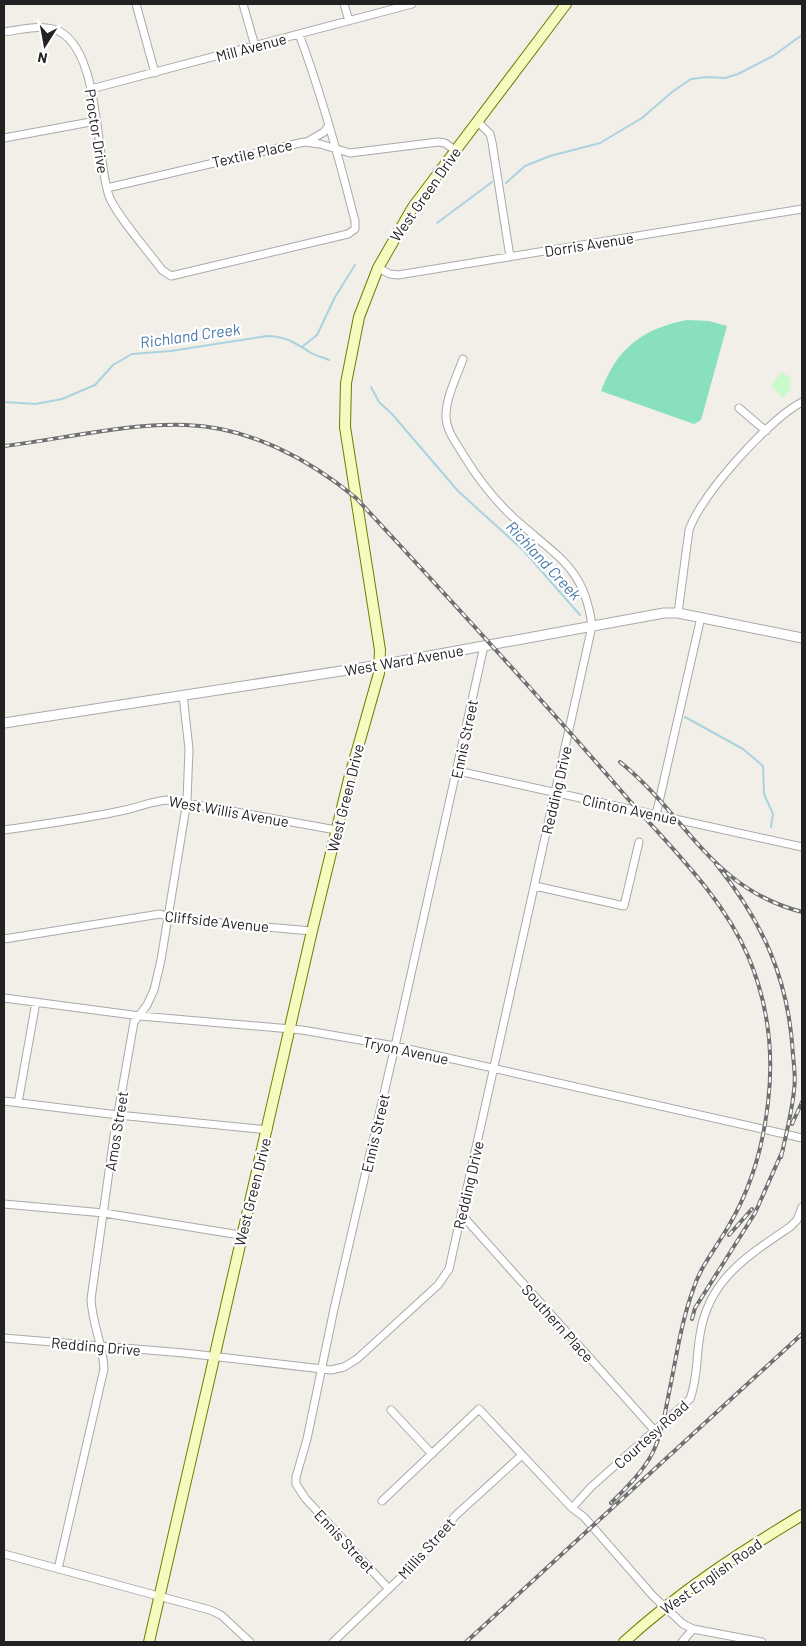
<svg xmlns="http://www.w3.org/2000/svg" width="806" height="1646" font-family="Barlow,sans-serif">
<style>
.park{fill:#c8facc}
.pitch{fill:#88e0be}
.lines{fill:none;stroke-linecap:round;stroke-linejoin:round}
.stream{stroke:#aad3df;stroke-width:2}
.minor-casing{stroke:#a9a9a9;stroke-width:9}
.tertiary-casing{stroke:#a9a9a9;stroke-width:11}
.secondary-casing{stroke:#707d05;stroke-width:12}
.minor{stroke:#fff;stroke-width:7}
.tertiary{stroke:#fff;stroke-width:9}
.secondary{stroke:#f7fabf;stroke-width:10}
.rail-casing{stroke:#707070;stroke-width:4}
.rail{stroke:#fff;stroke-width:2;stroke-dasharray:5.5;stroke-linecap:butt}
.labels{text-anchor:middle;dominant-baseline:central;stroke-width:4.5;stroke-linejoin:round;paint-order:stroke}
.street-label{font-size:15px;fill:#222;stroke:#fff}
.water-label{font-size:16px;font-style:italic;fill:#4a7aab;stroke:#fff}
</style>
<rect width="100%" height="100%" fill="#f2efe9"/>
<!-- park -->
<path class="park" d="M781,372L791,378L790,390L783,398L771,386Z"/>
<!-- pitch -->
<path class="pitch" d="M687,320L709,321L727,326L701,420L694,424L601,391C617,348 642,329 687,320Z"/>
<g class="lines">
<!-- stream -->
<path class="stream" d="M506,183L525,166L550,156L600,143L642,118L672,92L691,79L707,77L725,78L738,74L773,56L802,35
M437,223L492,182
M302,347L317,335L335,297L355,265
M371,387L379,402L392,414L458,491L523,550L580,615
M4,402L36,404L62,399L95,385L113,365L132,354L171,351L267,336C285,336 296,343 311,353C316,356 323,357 329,360
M685,717L743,749L763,766L764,794L773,814L771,827"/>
<defs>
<path id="minor" d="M136,4L155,73
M243,4L255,46
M344,4L349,21
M4,32C20,30 37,25 53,29C101,42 95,156 109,196C116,215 149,252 162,270L171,276L348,234L355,229V221C339,158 322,95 299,34
M91,89L412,4
M478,122L490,134L492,142L510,257
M4,138L96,121
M307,142L324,132L329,125
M107,188L304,142L320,144L350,153L438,142L445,143L456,151
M378,268L390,274L398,275L802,209
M739,408L766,431
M678,613L689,530C702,494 768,420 802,402
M458,771L802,847
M656,815L701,617
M4,830C44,824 85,819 125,810C140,807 154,800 170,800L336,830
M535,886L624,906L639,842
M4,939L160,914L175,919L312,931
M4,998L140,1016L302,1030L395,1046L802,1138
M4,1101L118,1115L268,1130
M18,1103L36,1002
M4,1204L104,1213L240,1235
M462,1215L655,1431
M4,1338L184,1353L331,1370L344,1367L357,1359L438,1285L449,1269L592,626C585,571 561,559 523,526C499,506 480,482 464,456C457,444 447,432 446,418C445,399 457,376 463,359
M391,1410L432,1454
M382,1501L479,1409L572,1508L584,1517L653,1596L683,1624L693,1629L762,1642
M572,1508L591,1487L690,1399C698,1378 696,1357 700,1335C708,1280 747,1256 790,1227L797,1220L802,1207
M4,1554L210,1610L221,1615L250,1642
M58,1569L104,1369C103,1344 92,1324 91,1299L114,1136L134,1022L147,1005L154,990L161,960L187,801L189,749L183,695
M388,1588L305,1498L296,1484V1477L307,1439L334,1309L395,1046L484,646
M333,1642L417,1562L455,1516L522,1455
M682,1642L693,1629"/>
<path id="tertiary" d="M4,723L380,665L664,613H678L802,638"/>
<path id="secondary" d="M149,1642L312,931L349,779L379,673L380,650L345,427L346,383L359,317L378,268L413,207L566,4
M624,1642C679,1592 739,1553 802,1515"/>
</defs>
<!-- minor casing -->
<use href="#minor" class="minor-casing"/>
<!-- tertiary casing -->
<use href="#tertiary" class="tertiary-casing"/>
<!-- secondary casing -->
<use href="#secondary" class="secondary-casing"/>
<!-- minor -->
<use href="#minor" class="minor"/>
<!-- tertiary -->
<use href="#tertiary" class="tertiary"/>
<!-- secondary -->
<use href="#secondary" class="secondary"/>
<defs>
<path id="rail" d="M4,446C64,439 126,423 186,425C249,427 309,459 356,498C448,597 540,697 629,800C672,849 722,896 748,956C768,1003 774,1053 768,1103C763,1147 751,1189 728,1227C716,1248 700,1267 693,1290C682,1320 677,1352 671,1383C666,1406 663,1431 653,1452C643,1472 626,1488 611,1503
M620,762C687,816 710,888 802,912
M716,864C763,922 789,980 793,1055C794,1066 796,1079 794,1090C792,1112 786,1135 781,1157
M792,1124L802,1102
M729,1235L752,1209
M692,1319L695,1308L755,1213L783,1150
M466,1642L802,1334"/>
</defs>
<!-- rail casing -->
<use href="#rail" class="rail-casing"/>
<!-- rail -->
<use href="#rail" class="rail"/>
</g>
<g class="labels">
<!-- street labels -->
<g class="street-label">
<text transform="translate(251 47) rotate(-15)">Mill Avenue</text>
<text transform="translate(97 131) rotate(81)">Proctor Drive</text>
<text transform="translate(252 153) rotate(-13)">Textile Place</text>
<text transform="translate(425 194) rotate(-55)">West Green Drive</text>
<text transform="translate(589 244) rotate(-9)">Dorris Avenue</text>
<text transform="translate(404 660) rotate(-10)">West Ward Avenue</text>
<text transform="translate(464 739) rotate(-78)">Ennis Street</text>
<text transform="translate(556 790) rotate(-77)">Redding Drive</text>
<text transform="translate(345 798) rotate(-76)">West Green Drive</text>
<text transform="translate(630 809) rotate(12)">Clinton Avenue</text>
<text transform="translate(229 811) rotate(10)">West Willis Avenue</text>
<text transform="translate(217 921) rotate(6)">Cliffside Avenue</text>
<text transform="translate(406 1050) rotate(12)">Tryon Avenue</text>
<text transform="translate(116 1131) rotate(-81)">Amos Street</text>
<text transform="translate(375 1133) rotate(-77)">Ennis Street</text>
<text transform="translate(468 1185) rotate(-77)">Redding Drive</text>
<text transform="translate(252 1192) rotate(-76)">West Green Drive</text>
<text transform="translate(558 1323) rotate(48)">Southern Place</text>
<text transform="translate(96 1346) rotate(5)">Redding Drive</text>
<text transform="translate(651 1434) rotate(-42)">Courtesy Road</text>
<text transform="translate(345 1541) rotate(47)">Ennis Street</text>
<text transform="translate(426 1548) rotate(-48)">Millis Street</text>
<text transform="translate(711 1576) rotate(-35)">West English Road</text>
</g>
<!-- water labels -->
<g class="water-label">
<text transform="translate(190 335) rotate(-8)">Richland Creek</text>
<text transform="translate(544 560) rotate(47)">Richland Creek</text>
</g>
</g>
<!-- border -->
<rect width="806" height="1646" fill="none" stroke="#222222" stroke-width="10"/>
<!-- north arrow -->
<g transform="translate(45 45) rotate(191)" stroke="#ffffff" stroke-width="4" paint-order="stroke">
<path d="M0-4L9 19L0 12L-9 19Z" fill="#222222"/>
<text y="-8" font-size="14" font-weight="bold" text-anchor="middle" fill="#222222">N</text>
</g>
</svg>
